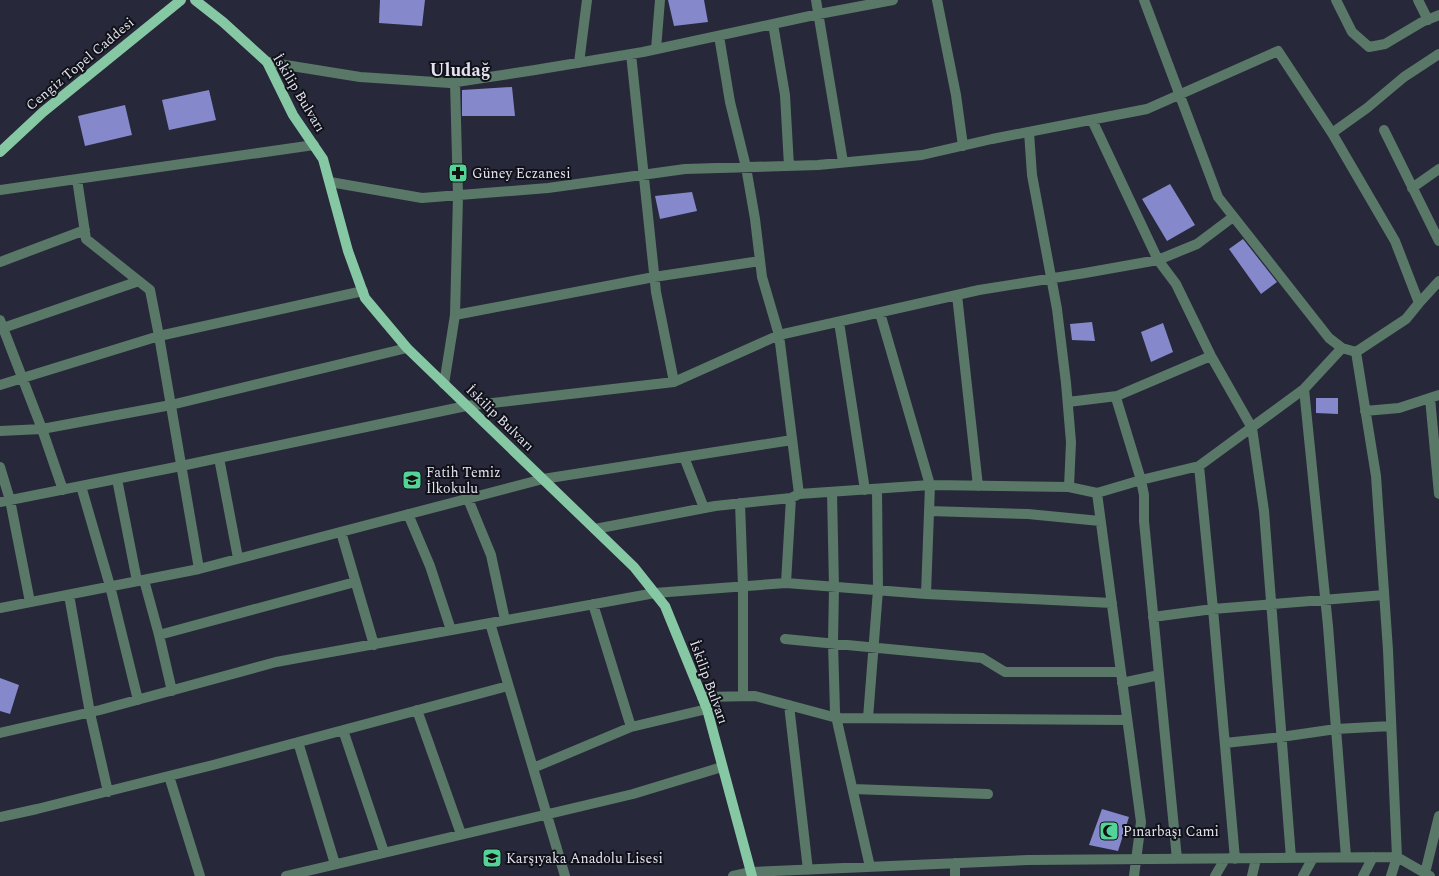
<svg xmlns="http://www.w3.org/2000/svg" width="1439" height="876" font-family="Spectral,serif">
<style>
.building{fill:#8588cb}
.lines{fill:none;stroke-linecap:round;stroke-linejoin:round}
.minor{stroke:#597867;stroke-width:10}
.major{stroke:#86c8a4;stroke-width:10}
.labels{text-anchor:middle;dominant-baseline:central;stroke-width:4;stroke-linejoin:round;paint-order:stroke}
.street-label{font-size:14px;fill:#e2e3ef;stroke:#111219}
.poi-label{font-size:14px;fill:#e2e3ef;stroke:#111219;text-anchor:start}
.district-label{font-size:18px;font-weight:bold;fill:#e2e3ef;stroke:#111219}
</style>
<rect width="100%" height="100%" fill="#272839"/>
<!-- building -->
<path class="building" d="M380,0H425L422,26L379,23Z
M668,0H704L708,22L674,26Z
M512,87L515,116H462V90Z
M209,90L216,120L169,130L162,100Z
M125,105L132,135L85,146L78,116Z
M1170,184L1195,225L1167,241L1142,199Z
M692,192L697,211L660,219L655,196Z
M1243,239L1277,282L1261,294L1229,249Z
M1092,322L1095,341L1072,340L1070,324Z
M1163,323L1173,352L1151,362L1141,332Z
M1316,398H1338V414L1316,413Z
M0,678L19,685L10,714L0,711Z
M1102,809L1129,817L1118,851L1089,845Z"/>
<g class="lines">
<!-- minor -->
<path class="minor" d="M816,0L843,162
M937,0L956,95L963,146
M1144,0L1218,197L1329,338L1342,348L1356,352L1376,476L1388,650L1397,857L1391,876
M1336,0L1352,32L1369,47L1385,44L1422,22L1439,15
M1418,0L1428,20
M773,24L785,95L789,166
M719,36L730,102L746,167L755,219L762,277L779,335L799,494L930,485L926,594L1112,603
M656,49L660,0
M631,54L656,292L674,382L779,335L979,290L1085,273L1158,260L1197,244L1233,217
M267,62L360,77L450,83L535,70L643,52L819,14L893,0
M579,63L587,0
M1092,120L1158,260L1176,284L1211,356L1252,428L1264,511L1291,858
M1384,130L1439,241
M1029,132L1032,175L1057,309L1066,383L1071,442L1069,487L1097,493L1141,822L1134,876
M1332,133L1367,108L1404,77L1439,54
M77,179L86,239L150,290L159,336L199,569
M330,182L422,198L548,188L685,169L818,165L922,155L992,139L1147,109L1278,51L1332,133L1395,241L1419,303L1406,319L1356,352
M1412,188L1439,169
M0,190L314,145
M0,262L85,230
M957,295L978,486
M1419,303L1439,281
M880,313L930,485L1069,487
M455,315L654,277L760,261
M0,320L42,429L63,490
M839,322L865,490
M0,329L139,281
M444,384L455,315L458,196L455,82
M0,385L159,336L363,291
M1304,389L1328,626L1346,857
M1117,396V401L1141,480L1144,495V521L1177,859
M1430,398L1439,494
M1068,402L1117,396L1211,356
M1365,411L1399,408L1439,395
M0,431L42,429L171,405L407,348
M684,457L704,508
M219,458L238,558
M1199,466L1213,609L1235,859
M0,467L10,500L30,602
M117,479L137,581
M81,486L110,586L138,700
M832,492L834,587L833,643L835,712L870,867
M1097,493L1141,480L1199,466L1304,389L1342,348
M468,499L491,555L505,620
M0,502L181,466L466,406L674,382
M740,503L743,586V696
M929,511L1028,514L1100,521
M408,514L430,566L451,630
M595,529L715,506L791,498L799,494
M341,532L374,645
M144,580L159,635L172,691
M786,583L791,498
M69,595L90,713L108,792
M593,604L631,727
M0,608L199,569L543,479L792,440
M1153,617L1213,609L1384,595
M490,623L565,876
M159,635L355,582
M785,639L982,658L1005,672H1121
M1122,683L1159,675
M702,697L755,696L837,718L1127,720
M789,705L808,870
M417,710L461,834
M868,718L878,590L877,489
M343,730L384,852
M0,733L100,710L276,662L655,593L786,583L926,594
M298,742L335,864
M1225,743L1281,737L1336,729L1391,726
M533,768L631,727L707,709
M169,776L200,876
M853,789L988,794
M0,817L37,809L213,765L508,686
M1425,873L1439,816
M286,876L633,794L722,767
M733,876L751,872L1029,860L1397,857L1430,876
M955,876V863
M1215,876L1225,859
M1252,876L1256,859
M1303,876L1313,858
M1363,876L1373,857"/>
<!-- major -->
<path class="major" d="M195,0L223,22L267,62L293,115L323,159L348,251L365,298L407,348L634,567L665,606L707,709L752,876
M0,152L43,112L181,0"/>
</g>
<!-- icons -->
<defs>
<symbol id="pharmacy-square" viewBox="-11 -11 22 22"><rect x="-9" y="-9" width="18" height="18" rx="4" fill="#52d397" stroke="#111219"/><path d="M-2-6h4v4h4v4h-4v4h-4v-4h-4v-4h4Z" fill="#111"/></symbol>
<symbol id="school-square" viewBox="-11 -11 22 22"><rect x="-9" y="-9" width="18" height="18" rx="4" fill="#52d397" stroke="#111219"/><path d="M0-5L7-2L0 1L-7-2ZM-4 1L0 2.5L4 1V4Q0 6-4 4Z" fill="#111"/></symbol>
<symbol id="mosque-square" viewBox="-11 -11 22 22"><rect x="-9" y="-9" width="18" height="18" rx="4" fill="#52d397" stroke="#111219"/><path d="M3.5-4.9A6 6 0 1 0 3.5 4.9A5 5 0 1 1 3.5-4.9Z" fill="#111"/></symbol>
</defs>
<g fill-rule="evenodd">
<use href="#pharmacy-square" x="447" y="162" width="22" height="22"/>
<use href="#school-square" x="401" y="469" width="22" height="22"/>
<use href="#mosque-square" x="1098" y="820" width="22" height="22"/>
<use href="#school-square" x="481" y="847" width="22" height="22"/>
</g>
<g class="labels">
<!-- street labels -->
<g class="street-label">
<text transform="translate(80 64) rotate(-40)">Cengiz Topel Caddesi</text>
<text transform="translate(299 93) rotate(59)">İskilip Bulvarı</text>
<text transform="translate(500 418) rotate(44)">İskilip Bulvarı</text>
<text transform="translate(709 682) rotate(70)">İskilip Bulvarı</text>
</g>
<!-- poi labels -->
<g class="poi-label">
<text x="472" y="173">Güney Eczanesi</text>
<text x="426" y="472">Fatih Temiz<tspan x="426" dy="16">İlkokulu</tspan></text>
<text x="1123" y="831">Pınarbaşı Cami</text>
<text x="506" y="858">Karşıyaka Anadolu Lisesi</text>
</g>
<!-- district labels -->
<g class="district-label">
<text x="460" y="70">Uludağ</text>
</g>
</g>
</svg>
